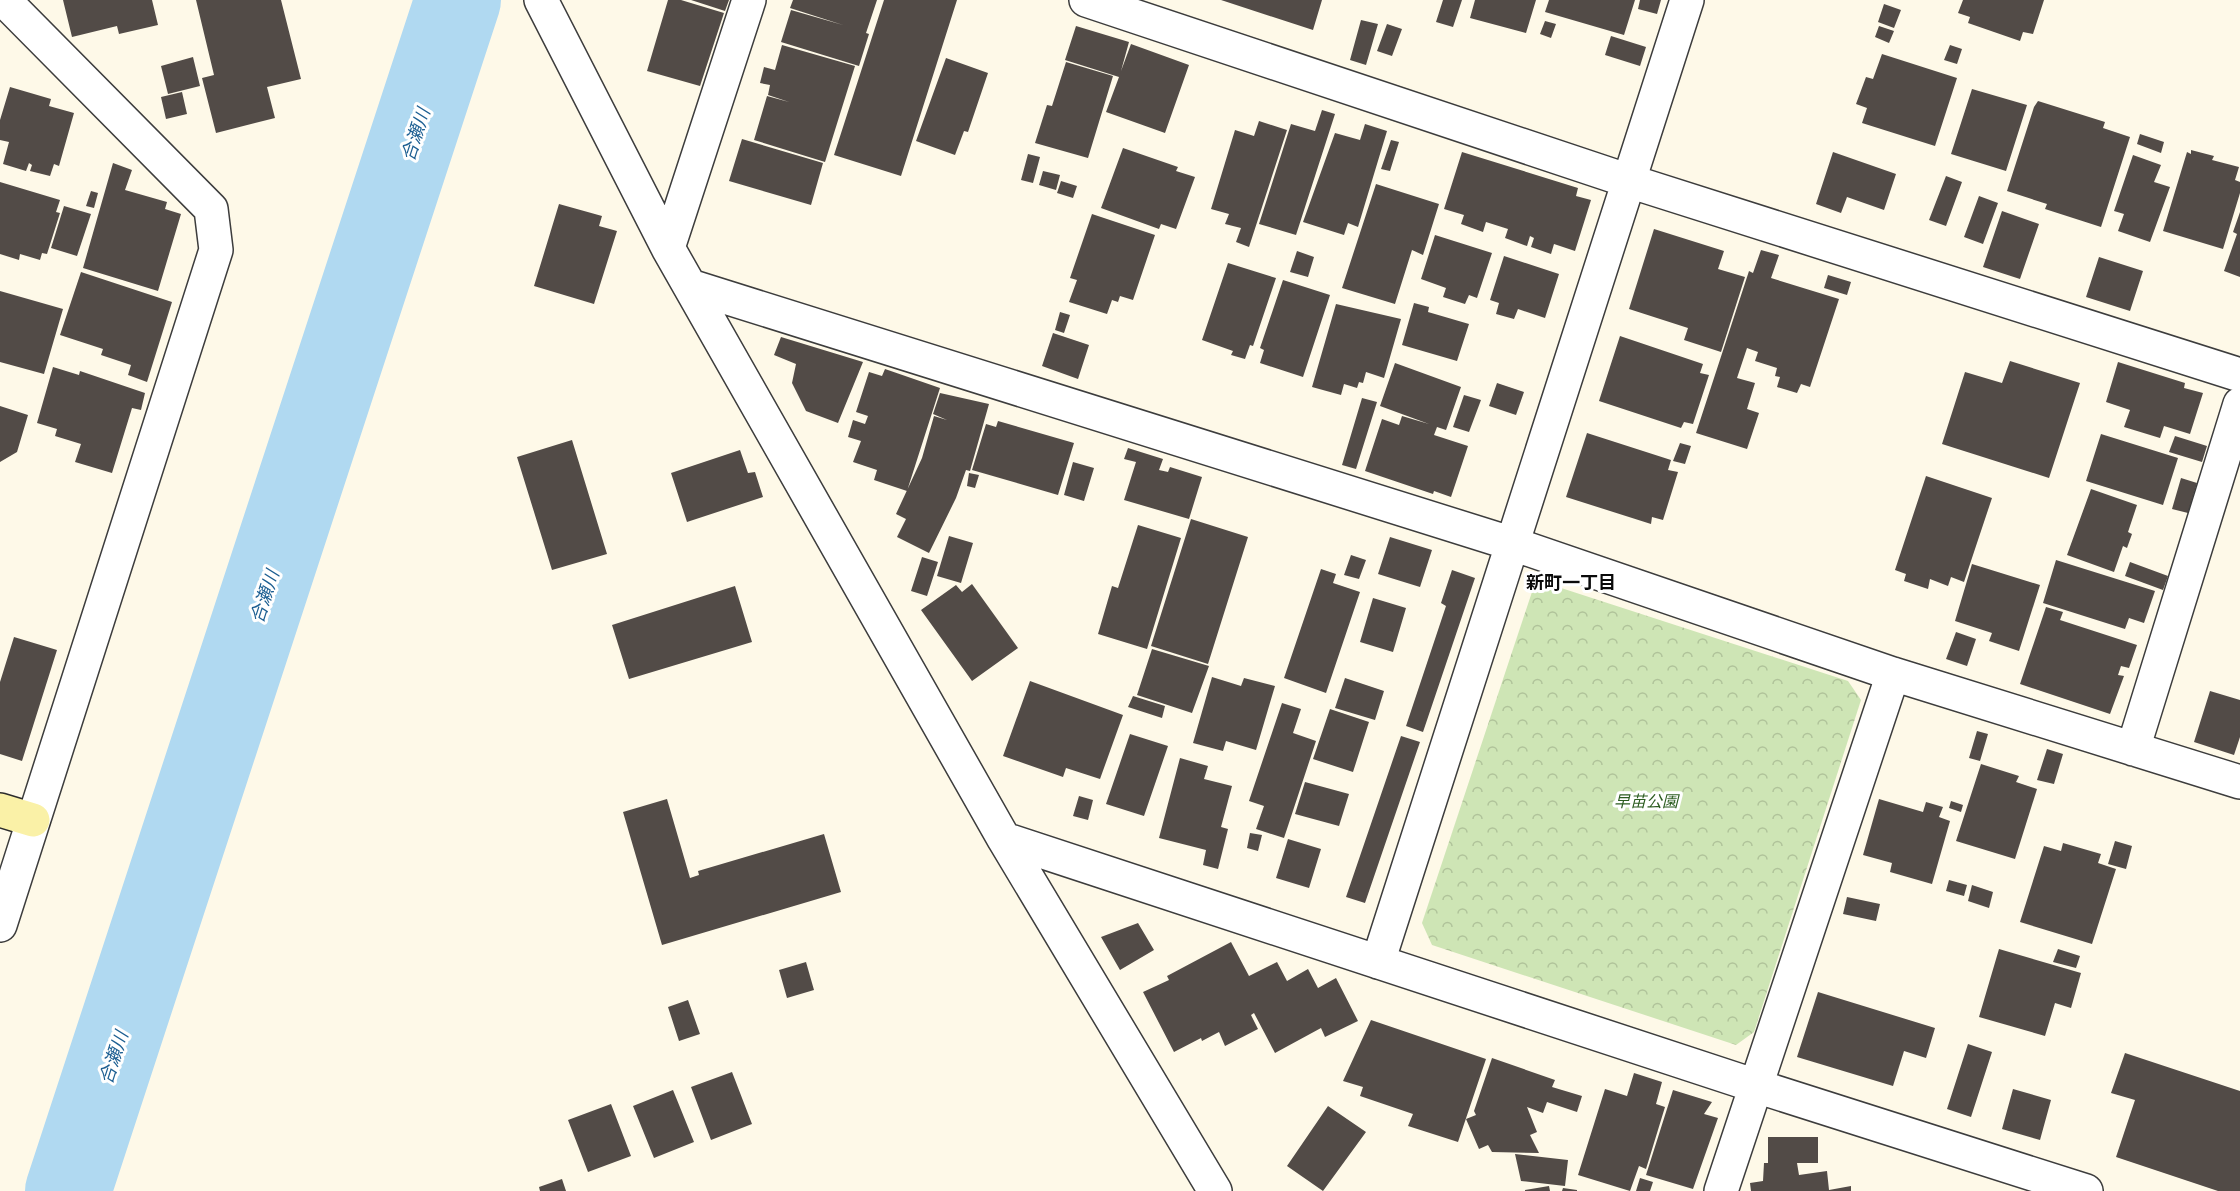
<svg xmlns="http://www.w3.org/2000/svg" width="2240" height="1191" font-family="Georgia,'Noto Sans JP',serif">
<style>
.park{fill:url(#park-crowns)}
.lines{fill:none;stroke-linecap:round;stroke-linejoin:round}
.river{stroke:#b0d9f1;stroke-width:86}
.building{fill:#524b47}
.street-casing{stroke:#3d3d3d;stroke-width:36}
.secondary-casing{stroke:#2c2c2c;stroke-width:36}
.street{stroke:#fff;stroke-width:33}
.secondary{stroke:#faf1a7;stroke-width:33}
.labels{text-anchor:middle;dominant-baseline:central;stroke-width:6;stroke-linejoin:round;paint-order:stroke}
.park-label{font-size:16px;font-style:italic;fill:#2c5c20;stroke:#fff}
.water-label{font-size:18px;font-style:italic;fill:#1d5f92;stroke:#fff}
.neighbourhood-label{font-size:18px;font-weight:bold;fill:#0a0a0a;stroke:#fff}
</style>
<defs>
<pattern id="park-crowns" width="20" height="18" patternUnits="userSpaceOnUse" patternTransform="scale(1.5)"><rect width="20" height="18" fill="#cee5b5"/><path d="M2 6a3 3 0 1 1 6 0M12 15a3 3 0 1 1 6 0" fill="none" stroke="#b0c39a"/></pattern>
</defs>
<rect width="100%" height="100%" fill="#fef9e8"/>
<!-- park -->
<path class="park" d="M1555,586L1848,681L1861,700L1754,1032L1736,1045L1432,945L1422,923L1532,592Z"/>
<g class="lines">
<!-- river -->
<path class="river" d="M68,1191L458,0"/>
</g>
<!-- building -->
<path class="building" d="M63,0H152L158,25L119,34L117,26L72,37Z
M196,0H281L301,79L267,87L275,118L216,133L202,78L214,75Z
M668,0H681L724,13L700,86L647,71Z
M691,0H729L725,11Z
M793,0H877L866,33L869,34L859,66L781,42L791,10L843,25L790,8Z
M884,0H957L901,176L834,155Z
M1221,0H1322L1313,30Z
M1443,0H1462L1453,27L1436,22Z
M1475,0H1536L1526,33L1470,18Z
M1549,0H1635L1624,35L1545,12Z
M1640,0H1661L1657,14L1638,9Z
M1963,0H2044L2033,34L2023,32L2020,41L1968,23L1970,17L1958,13Z
M1884,4L1901,10L1894,28L1878,22Z
M1361,20L1378,24L1366,65L1350,60Z
M1545,21L1556,24L1551,38L1540,34Z
M1387,24L1402,29L1392,56L1377,51Z
M1076,26L1129,42L1121,71L1131,44L1189,65L1165,133L1106,112L1119,77L1065,60Z
M1879,26L1894,31L1889,43L1875,37Z
M1611,36L1646,47L1640,66L1605,55Z
M782,45L855,66L825,162L754,140L767,96L789,102L768,95L770,85L760,83L764,67L775,70Z
M1950,45L1962,49L1957,64L1944,60Z
M1882,54L1957,78L1935,146L1862,123L1867,108L1856,104L1866,77L1873,79Z
M193,57L200,86L168,94L161,66Z
M946,58L988,73L968,132L964,131L955,155L916,141Z
M1066,62L1113,76L1088,158L1035,143L1047,105L1052,106Z
M10,87L51,99L49,106L74,113L59,166L54,164L50,176L30,171L32,165L29,163L26,171L3,164L9,142L0,140V120Z
M1972,89L2027,105L2006,171L1951,154Z
M182,92L187,114L166,119L161,97Z
M2038,101L2105,122L2103,128L2130,137L2101,227L2045,209L2047,204L2007,191L2034,107Z
M1322,110L1335,114L1296,235L1259,224L1291,124L1315,131Z
M1259,121L1287,130L1249,247L1236,242L1241,228L1225,224L1229,214L1211,209L1235,130L1254,136Z
M1365,124L1387,131L1358,227L1348,223L1344,235L1303,222L1335,133L1360,140Z
M2140,134L2164,142L2161,153L2137,144Z
M742,139L823,163L811,205L729,181Z
M1391,140L1399,142L1390,171L1381,169Z
M1123,148L1178,167L1176,171L1195,177L1176,229L1161,224L1159,229L1101,208Z
M2191,150L2214,156L2212,160L2239,167L2235,180L2240,182V193L2223,249L2163,231L2187,152L2191,154Z
M1462,152L1578,188L1576,196L1591,200L1575,251L1554,244L1551,254L1531,247L1534,238L1530,236L1527,246L1505,238L1508,229L1486,222L1483,232L1461,224L1464,215L1444,209Z
M1833,152L1896,174L1884,210L1847,197L1841,213L1816,204Z
M1028,154L1040,157L1033,183L1021,180Z
M2133,155L2161,165L2154,182L2170,187L2150,242L2118,231L2124,214L2114,211Z
M113,163L132,170L125,190L167,202L165,209L181,214L158,291L83,268Z
M1043,171L1060,175L1056,190L1039,185Z
M1946,176L1962,182L1946,226L1929,220Z
M1061,181L1077,186L1073,198L1057,193Z
M0,182L60,200L56,212L60,213L47,254L42,253L40,260L20,254L19,260L0,254Z
M1376,184L1439,204L1423,255L1412,250L1395,304L1342,288Z
M91,191L98,193L94,208L86,206Z
M1979,196L1998,203L1983,244L1964,237Z
M559,204L602,216L599,226L617,231L594,304L534,286Z
M64,206L91,214L77,256L51,248Z
M2002,211L2039,224L2020,279L1983,267Z
M2240,212V277L2224,271L2237,234L2233,232Z
M1092,214L1155,235L1133,300L1120,296L1118,302L1112,300L1107,314L1069,302L1077,280L1070,278Z
M1654,229L1724,251L1718,269L1745,277L1721,352L1684,340L1688,328L1629,309Z
M1435,235L1492,253L1477,298L1469,295L1465,304L1443,297L1446,288L1421,279Z
M1761,250L1779,255L1771,278L1839,299L1810,387L1801,384L1797,393L1777,387L1780,377L1775,376L1777,368L1755,361L1758,352L1747,348L1737,378L1755,383L1747,409L1759,413L1747,449L1696,433L1749,271L1753,273Z
M1297,251L1314,257L1308,277L1290,272Z
M1504,256L1559,274L1545,318L1518,309L1514,319L1496,314L1499,303L1490,300Z
M2099,257L2143,271L2130,311L2086,297Z
M1228,263L1276,278L1253,346L1250,345L1245,359L1231,355L1233,351L1202,340Z
M81,272L172,302L147,382L128,375L131,365L101,355L103,349L60,335Z
M1828,275L1851,282L1847,295L1824,288Z
M1283,280L1330,295L1303,377L1260,363L1264,350L1260,348Z
M0,291L63,309L44,374L0,362Z
M1414,303L1429,307L1428,312L1469,324L1457,361L1402,345Z
M1336,304L1401,319L1384,378L1366,372L1363,383L1359,382L1357,388L1344,384L1341,395L1312,387Z
M1060,312L1070,315L1064,333L1055,330Z
M1053,333L1089,345L1078,379L1042,366Z
M1620,336L1703,364L1700,373L1709,375L1693,424L1684,422L1681,428L1599,401Z
M781,337L863,362L838,423L806,411L792,383L796,364L774,355Z
M2010,361L2080,383L2049,478L1942,444L1965,372L2002,383Z
M2118,362L2185,383L2184,388L2203,393L2190,434L2164,426L2160,438L2124,427L2130,410L2106,402Z
M1395,363L1461,387L1446,430L1437,427L1434,435L1468,446L1451,497L1434,491L1433,494L1365,471L1382,419L1399,425L1402,416L1429,424L1380,406Z
M53,367L79,375L80,371L145,393L141,410L132,408L112,473L75,462L81,444L55,436L57,429L37,423Z
M885,369L940,388L907,491L874,480L877,470L853,462L861,441L848,437L853,420L865,424L868,416L856,412L869,372L882,376Z
M1497,383L1524,392L1516,415L1489,406Z
M940,393L989,404L970,471L966,470L956,498L929,553L897,537L906,519L896,514L922,458L934,416L947,420L933,414Z
M1464,395L1481,400L1469,432L1453,427Z
M1362,398L1377,402L1356,469L1342,465Z
M0,406L28,415L17,452L0,462Z
M998,421L1074,443L1058,495L972,470L986,424L996,427Z
M1587,433L1671,460L1668,470L1678,472L1663,520L1652,517L1651,524L1566,497Z
M2101,434L2178,458L2163,505L2086,481Z
M2175,436L2207,446L2202,462L2169,452Z
M572,440L607,554L552,570L517,457Z
M1680,443L1691,446L1685,464L1673,461Z
M1128,448L1163,459L1159,470L1168,472L1170,467L1202,477L1189,519L1124,500L1136,462L1124,459Z
M740,450L748,473L755,472L763,497L687,522L671,473Z
M1073,462L1094,468L1084,501L1064,495Z
M969,473L979,475L975,488L967,486Z
M1926,476L1992,498L1964,582L1951,577L1948,586L1930,579L1928,589L1904,581L1906,574L1895,570Z
M2181,478L2197,483L2188,513L2172,509Z
M2091,489L2137,505L2128,532L2132,534L2127,548L2123,546L2114,572L2067,555Z
M1191,519L1248,537L1208,664L1151,646Z
M1138,525L1181,538L1147,649L1098,634L1112,586L1118,588Z
M949,536L973,543L961,583L937,576Z
M1390,537L1432,550L1420,587L1378,574Z
M1351,555L1366,560L1359,579L1344,575Z
M922,557L938,562L927,596L911,591Z
M2056,560L2155,591L2144,623L2129,618L2125,629L2043,603Z
M2130,562L2168,576L2163,590L2125,576Z
M1972,564L2040,585L2019,651L1989,641L1992,633L1955,621Z
M1321,569L1336,574L1333,583L1360,592L1326,693L1284,678Z
M1452,570L1475,578L1423,732L1406,726L1446,606L1441,603Z
M972,584L1018,648L972,681L921,610L956,585L962,592Z
M735,586L752,642L629,679L612,625Z
M1373,598L1406,608L1393,652L1360,642Z
M2046,607L2063,612L2060,620L2137,645L2129,668L2121,666L2118,675L2124,676L2110,714L2020,684Z
M1956,632L1976,639L1967,666L1946,659Z
M14,637L57,650L22,761L0,754V682Z
M1152,649L1209,666L1192,713L1137,695Z
M1212,677L1241,686L1244,678L1275,686L1256,750L1226,741L1223,751L1193,743Z
M1345,678L1384,691L1375,720L1335,708Z
M1030,681L1123,715L1100,779L1066,768L1063,777L1003,756Z
M2210,691L2240,700V737L2234,755L2194,742Z
M1133,696L1165,706L1162,718L1128,707Z
M1282,703L1301,709L1293,733L1316,741L1284,838L1256,829L1264,806L1249,801Z
M1330,709L1369,722L1353,772L1313,759Z
M1977,731L1988,734L1980,761L1969,758Z
M1130,734L1168,746L1144,816L1106,804Z
M1401,736L1420,742L1365,903L1346,897Z
M2047,749L2063,754L2054,784L2037,780Z
M1180,758L1208,766L1204,779L1232,786L1221,827L1228,829L1218,869L1203,865L1206,850L1159,838Z
M1981,764L2019,776L2016,782L2037,789L2015,859L1956,841Z
M1305,782L1349,794L1339,826L1295,814Z
M1079,796L1093,800L1088,820L1073,816Z
M667,799L690,878L699,875L698,871L824,834L841,892L662,945L623,812Z
M1879,799L1923,812L1926,802L1943,807L1939,817L1950,821L1932,884L1890,872L1892,863L1863,855Z
M1951,801L1963,805L1961,812L1949,808Z
M1250,833L1262,835L1258,851L1247,848Z
M1288,839L1321,849L1309,888L1276,878Z
M2115,841L2132,846L2126,869L2108,864Z
M2063,843L2101,854L2098,863L2116,869L2092,944L2020,922L2044,846L2061,851Z
M1949,880L1967,885L1964,896L1946,891Z
M1972,885L1993,892L1989,908L1968,901Z
M1847,897L1880,904L1876,921L1843,914Z
M1138,923L1154,950L1120,970L1101,937Z
M1231,942L1249,976L1277,962L1287,981L1308,969L1318,988L1336,978L1358,1021L1325,1037L1321,1028L1275,1053L1254,1013L1251,1015L1258,1029L1225,1046L1219,1032L1202,1041L1201,1038L1174,1052L1143,992L1169,980L1167,976Z
M1999,949L2081,973L2071,1008L2055,1003L2045,1036L1979,1017Z
M2058,949L2080,956L2076,968L2053,962Z
M806,962L814,990L787,998L779,970Z
M1818,992L1935,1028L1926,1058L1904,1051L1893,1086L1797,1057Z
M688,1000L700,1034L679,1041L668,1007Z
M1371,1020L1486,1059L1458,1142L1408,1126L1413,1114L1360,1096L1363,1087L1343,1081Z
M1968,1044L1992,1052L1971,1117L1947,1109Z
M2125,1053L2240,1091V1191H2218L2116,1157L2135,1100L2111,1093Z
M1492,1058L1555,1080L1552,1087L1582,1096L1577,1112L1547,1102L1543,1113L1527,1107L1537,1132L1530,1135L1539,1153L1492,1152L1488,1145L1479,1149L1466,1119L1476,1115L1474,1111Z
M732,1072L752,1124L711,1140L691,1087Z
M1634,1073L1662,1082L1656,1104L1665,1107L1646,1169L1639,1166L1630,1191L1578,1175L1605,1089L1627,1096Z
M2013,1089L2051,1100L2040,1140L2002,1129Z
M673,1090L694,1142L654,1158L633,1106Z
M1673,1090L1712,1102L1704,1114L1718,1118L1693,1189L1646,1175Z
M611,1104L631,1156L588,1172L568,1120Z
M1328,1106L1366,1132L1323,1191L1287,1166Z
M1768,1137H1818V1163H1797L1799,1175L1827,1171L1829,1190L1851,1186V1191H1751L1750,1183L1763,1181L1764,1163H1768Z
M1515,1154L1568,1160L1565,1186L1521,1181Z
M1640,1178L1653,1182L1650,1191H1636Z
M562,1179L566,1191H540L539,1187Z
M1549,1186L1550,1191H1525V1190Z
M1563,1188L1577,1190V1191H1562Z"/>
<g class="lines">
<defs>
<path id="street" d="M541,0L668,248L1004,839L1215,1191
M1086,0L1629,181L2240,375
M668,248L749,0
M690,286L1513,544L1893,674L2240,782
M2133,749L2240,404
M1004,839L1756,1086L2086,1191
M0,925L216,250L211,209L4,0
M1378,962L1687,0
M1721,1191L1893,674"/>
<path id="secondary" d="M0,810L33,820"/>
</defs>
<!-- street casing -->
<use href="#street" class="street-casing"/>
<!-- secondary casing -->
<use href="#secondary" class="secondary-casing"/>
<!-- street -->
<use href="#street" class="street"/>
<!-- secondary -->
<use href="#secondary" class="secondary"/>
</g>
<g class="labels">
<!-- park labels -->
<g class="park-label">
<text x="1646" y="800">早苗公園</text>
</g>
<!-- water labels -->
<g class="water-label">
<text transform="translate(414 134) rotate(-72)">合瀬川</text>
<text transform="translate(263 596) rotate(-72)">合瀬川</text>
<text transform="translate(112 1057) rotate(-72)">合瀬川</text>
</g>
<!-- neighbourhood labels -->
<g class="neighbourhood-label">
<text x="1571" y="581">新町一丁目</text>
</g>
</g>
</svg>
